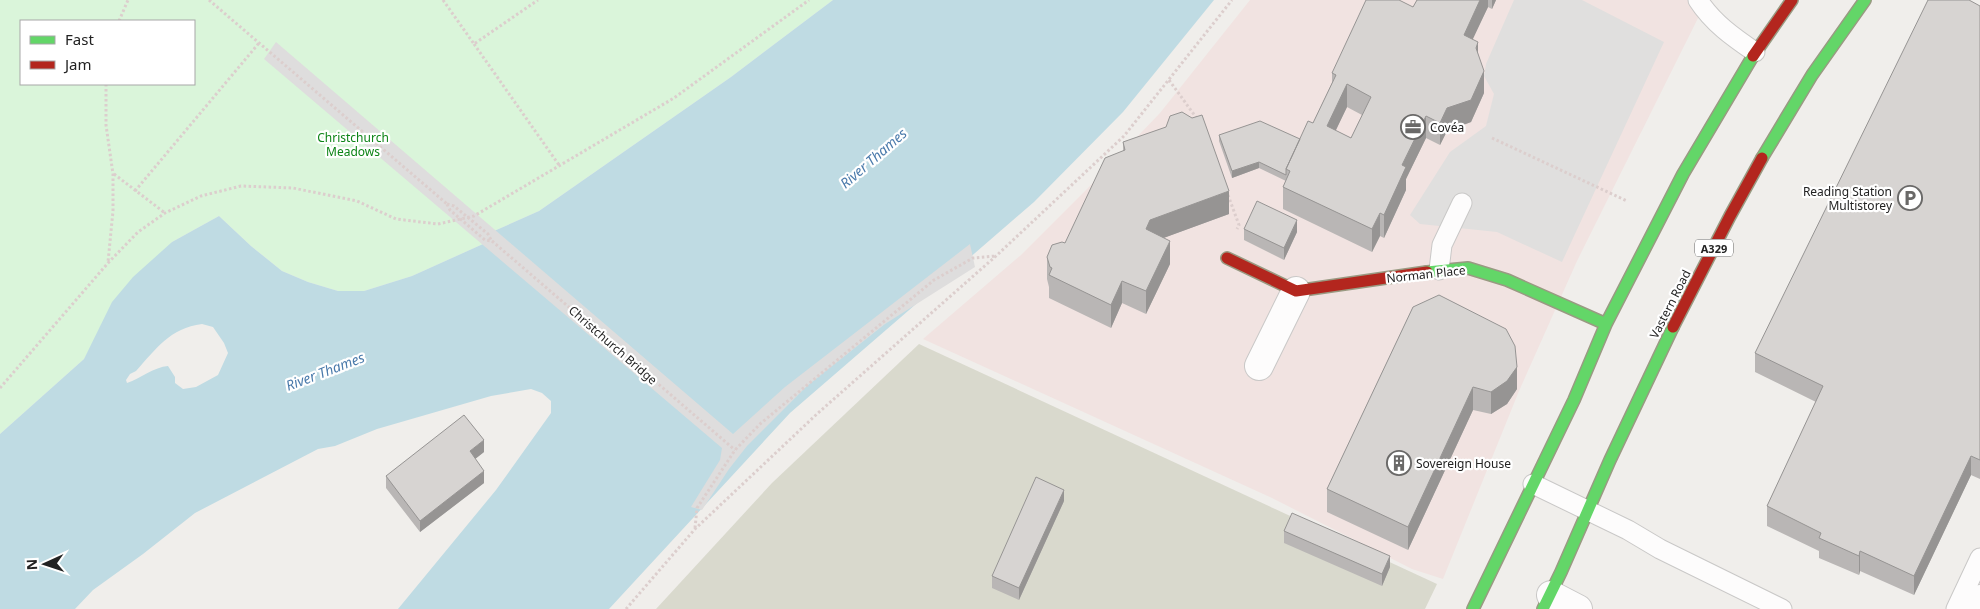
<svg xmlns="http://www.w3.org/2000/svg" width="1980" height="609" font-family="'Noto Sans',sans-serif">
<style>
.commercial{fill:#f1e3e1}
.construction{fill:#d9d9cd}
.park{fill:#daf5da;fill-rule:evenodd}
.parking{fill:#e0dfde}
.water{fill:#bfdbe3;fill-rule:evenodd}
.pier{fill:#dedddd}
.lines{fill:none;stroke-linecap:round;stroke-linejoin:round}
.lane-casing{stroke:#c9c8c7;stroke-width:21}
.street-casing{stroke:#c9c8c7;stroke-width:30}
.fast-casing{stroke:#999a82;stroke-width:14}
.jam-casing{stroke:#999a82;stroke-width:14}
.path{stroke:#dccecd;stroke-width:3;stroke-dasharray:2.5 2.5;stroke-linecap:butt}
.lane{stroke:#fdfcfc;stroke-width:19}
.street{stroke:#fdfcfc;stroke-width:28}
.fast{stroke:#63d668;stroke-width:11}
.jam{stroke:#b3261e;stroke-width:11}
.path-bridge{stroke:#dccecd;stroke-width:3;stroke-dasharray:2.5 2.5;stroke-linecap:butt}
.wall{fill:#b9b6b5;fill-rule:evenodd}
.shaded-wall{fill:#969493}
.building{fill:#d7d4d2;stroke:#969493;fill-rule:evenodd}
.labels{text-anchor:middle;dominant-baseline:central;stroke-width:4.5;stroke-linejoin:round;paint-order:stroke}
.shield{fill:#fff;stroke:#646464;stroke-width:1}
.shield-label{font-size:11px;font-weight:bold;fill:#222}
.poi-label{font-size:12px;fill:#222;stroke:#fff;text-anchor:start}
.park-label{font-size:12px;fill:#0c8416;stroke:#fff}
.street-label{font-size:12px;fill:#222;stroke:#fff}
.water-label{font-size:14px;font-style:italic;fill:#4a7aab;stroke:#fff}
</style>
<rect width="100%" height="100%" fill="#f0eeeb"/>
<!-- commercial -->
<path class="commercial" d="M1250,0H1707L1577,261L1519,391L1443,579L1412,569L1272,498L923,339L1021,255L1086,190L1160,113Z"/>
<!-- construction -->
<path class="construction" d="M919,344L1437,584L1425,609H656L772,483Z"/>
<!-- park -->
<path class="park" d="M0,0H833L731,77L539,211L494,231L483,244L412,276L364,291H338L308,282L282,271L251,246L219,216L172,242L98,334L84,359L0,434ZM21,21H194V84H21Z"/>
<!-- parking -->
<path class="parking" d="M1514,0H1582L1664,42L1562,262L1497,232L1420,224L1410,215L1450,152L1486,126L1494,94L1484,76L1486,64Z"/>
<!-- water -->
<path class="water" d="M833,0H1214L1123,112L1034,202L790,413L609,609H398L496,490L551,413V401L542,393L531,389L491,396L377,429L335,446L318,449L195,513L143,554L93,590L75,609H0V434L84,359L112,302L133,277L172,242L219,216L251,246L282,271L308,282L338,291H364L412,276L483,244L494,231L539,211L731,77ZM202,324L213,327L224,343L228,353L218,375L196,387L183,389L175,383V377L168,366C154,367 141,378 127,383L126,380L130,374L136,371C156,349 170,328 202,324Z"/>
<!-- pier -->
<path class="pier" d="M276,42L733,434L785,387L970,244L975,267L885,324L807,386L747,446L729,469L702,510L691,507L720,460L722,448L264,59Z"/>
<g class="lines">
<defs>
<path id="lane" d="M1698,0C1713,23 1733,37 1755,52
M1439,270L1442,245L1462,203
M1533,484L1628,530L1660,549L1782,609
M1956,609L1980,558"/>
<path id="street" d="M1259,366L1296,291
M1551,595L1578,609
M1965,609L1980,599"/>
<path id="fast" d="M1762,158L1812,75L1865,0
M1427,272L1468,268L1507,280L1606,324
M1473,609L1574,400L1606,324L1683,174L1753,56
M1543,609L1561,572L1610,460L1673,327"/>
<path id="jam" d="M1753,56L1792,0
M1227,258L1296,291L1427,272
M1673,327L1730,216L1762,158"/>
</defs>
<!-- lane casing -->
<use href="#lane" class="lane-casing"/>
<!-- street casing -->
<use href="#street" class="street-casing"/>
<!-- fast casing -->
<use href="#fast" class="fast-casing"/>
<!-- jam casing -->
<use href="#jam" class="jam-casing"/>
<!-- path -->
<path class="path" d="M209,0L447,204
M443,0L474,44L538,0
M119,21L128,0
M474,44L559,165
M1169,80L1198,120
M106,84V125L113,174V211L108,262
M1492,138L1627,201
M114,174L165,213
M135,191L259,43
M1228,195L1239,225L1237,229
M492,241L735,450
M0,388L108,263L138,232L165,213L201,196L241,186L293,188L357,201L396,219L438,224L474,216L674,98L809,0
M695,528L697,508L735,450L760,424L934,280L973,258L996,256
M626,609L695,529L818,413L996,256L1124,136L1232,0"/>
<!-- lane -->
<use href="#lane" class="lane"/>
<!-- street -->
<use href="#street" class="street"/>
<!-- fast -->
<use href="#fast" class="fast"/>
<!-- jam -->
<use href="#jam" class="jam"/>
<!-- path-bridge -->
<path class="path-bridge" d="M447,204L450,210L485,240L492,241
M447,204L454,206L488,234L491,240"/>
</g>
<!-- wall -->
<path class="wall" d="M1417,0H1496L1492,9L1488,7L1472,39L1478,56L1484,93L1471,122L1447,131L1440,145L1426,138L1406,179V190L1384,238L1380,236L1372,252L1283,209V187L1286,181L1259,168L1232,178L1219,141V135L1300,139L1313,123L1332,83V73L1413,7ZM1347,107L1362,115L1351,138L1335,131Z
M1980,6V479L1971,475L1914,595L1860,571L1859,575L1819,558V551L1767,526V506L1816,402L1755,372V353Z
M1123,142L1229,214L1163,238L1170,264L1146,314L1122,303L1111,328L1049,298V287L1047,279V257L1065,243L1123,151Z
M1244,229L1297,232L1284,260L1244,240Z
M1413,307L1517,389L1507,404L1491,414L1473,410L1408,550L1327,512V489Z
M484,452L475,459L484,483L420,532L386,488V476Z
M1064,501L1019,600L992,588V576Z
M1284,531L1390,567L1382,586L1284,543Z"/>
<!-- shaded-wall -->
<path class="shaded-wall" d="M1480,0H1488V7L1464,58V35Z
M1492,0H1496L1492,9Z
M1478,42V65L1476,48Z
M1484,71V93L1471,122L1447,131L1440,145V123L1447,108Z
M1347,84V107L1327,149V126Z
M1426,116V138L1406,179V190L1384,238V215L1402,165Z
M1259,162V168L1232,178V171Z
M1229,191V214L1150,243L1146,229L1150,220Z
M1380,213V236L1372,252V229Z
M1297,220V232L1284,260V248Z
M1170,241V264L1146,314V291Z
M1122,281V303L1111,328V305Z
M1517,367V389L1507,404L1491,414V392Z
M1473,387V410L1408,550V527Z
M484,440V452L470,463V451Z
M1971,456V475L1914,595V576Z
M484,471V483L420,532V521Z
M1064,490V501L1019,600V588Z
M1860,551V571L1859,575V556Z
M1390,556V567L1382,586V574Z"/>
<!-- building -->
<path class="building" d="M1366,0H1399L1413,7L1417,0H1480L1464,35L1478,42L1476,48L1484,71L1471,100L1447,108L1440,123L1426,116L1402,165L1406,167L1384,215L1380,213L1372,229L1283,187L1290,171L1286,169L1308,121L1313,123L1336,75L1332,73ZM1347,84L1371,97L1351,138L1327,126Z
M1928,0H1969L1980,6V460L1971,456L1914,576L1860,551L1859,556L1819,538L1821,533L1767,506L1823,386L1755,353Z
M1182,112L1192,118L1202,115L1229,191L1150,220L1146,229L1170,241L1146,291L1122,281L1111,305L1049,275L1052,268L1050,267L1047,257L1052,245L1062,242L1065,243L1105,158L1125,150L1123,142L1166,127L1170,116Z
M1260,121L1300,139L1286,169V175L1259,162L1232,171L1219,135Z
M1257,201L1297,220L1284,248L1244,229Z
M1439,295L1506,329L1515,346L1517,367L1507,381L1491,392L1473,387L1408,527L1327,489L1413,307Z
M464,415L484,440L470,451L484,471L420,521L386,476Z
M1036,477L1064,490L1019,588L992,576Z
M1292,513L1390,556L1382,574L1284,531Z"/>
<!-- icons -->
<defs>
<symbol id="office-ring" viewBox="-11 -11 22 22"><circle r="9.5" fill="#fff" stroke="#6a6968" stroke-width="1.5"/><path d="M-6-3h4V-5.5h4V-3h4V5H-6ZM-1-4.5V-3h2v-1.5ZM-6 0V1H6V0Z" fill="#6a6968"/></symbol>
<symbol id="parking-ring" viewBox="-11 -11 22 22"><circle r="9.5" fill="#fff" stroke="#6a6968" stroke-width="1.5"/><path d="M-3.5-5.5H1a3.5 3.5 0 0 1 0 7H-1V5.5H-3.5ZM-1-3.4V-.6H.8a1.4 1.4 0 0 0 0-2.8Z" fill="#6a6968"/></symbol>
<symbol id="building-ring" viewBox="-11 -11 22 22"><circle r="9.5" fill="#fff" stroke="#6a6968" stroke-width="1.5"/><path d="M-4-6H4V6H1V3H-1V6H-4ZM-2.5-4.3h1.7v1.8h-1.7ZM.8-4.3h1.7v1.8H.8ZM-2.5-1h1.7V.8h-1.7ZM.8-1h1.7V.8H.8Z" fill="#6a6968"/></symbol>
</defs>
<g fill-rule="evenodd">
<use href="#office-ring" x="1399" y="113" width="28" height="28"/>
<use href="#parking-ring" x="1896" y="184" width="28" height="28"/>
<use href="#building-ring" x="1385" y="449" width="28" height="28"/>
</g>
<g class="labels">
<!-- shield labels -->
<rect class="shield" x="1695" y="239.5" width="38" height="17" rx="4"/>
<g class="shield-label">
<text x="1714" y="248">A329</text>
</g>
<!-- poi labels -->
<g class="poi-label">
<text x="1430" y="127">Covéa</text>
<text x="1892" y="191" text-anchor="end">Reading Station<tspan x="1892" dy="14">Multistorey</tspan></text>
<text x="1416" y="463">Sovereign House</text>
</g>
<!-- park labels -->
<g class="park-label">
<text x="353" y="137">Christchurch<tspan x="353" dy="14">Meadows</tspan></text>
</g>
<!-- street labels -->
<g class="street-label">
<text transform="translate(1426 274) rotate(-6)">Norman Place</text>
<text transform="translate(1670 304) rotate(-63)">Vastern Road</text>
<text transform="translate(613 345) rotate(41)">Christchurch Bridge</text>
</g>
<!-- water labels -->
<g class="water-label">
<text transform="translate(873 158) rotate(-41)">River Thames</text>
<text transform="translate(325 371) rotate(-21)">River Thames</text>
</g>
</g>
<!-- legend -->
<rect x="20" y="20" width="175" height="65" fill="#ffffff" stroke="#a7a7a7"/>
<rect x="30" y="36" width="25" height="8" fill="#63d668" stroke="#a7a7a7"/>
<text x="65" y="45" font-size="15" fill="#222222">Fast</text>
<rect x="30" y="61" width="25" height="8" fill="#b3261e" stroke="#a7a7a7"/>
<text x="65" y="70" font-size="15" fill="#222222">Jam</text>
<!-- north arrow -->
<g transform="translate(45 564) rotate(267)" stroke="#ffffff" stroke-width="4" paint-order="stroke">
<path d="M0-4L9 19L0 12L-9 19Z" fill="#222222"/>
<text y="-8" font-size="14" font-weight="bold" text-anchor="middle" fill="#222222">N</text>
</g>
</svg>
